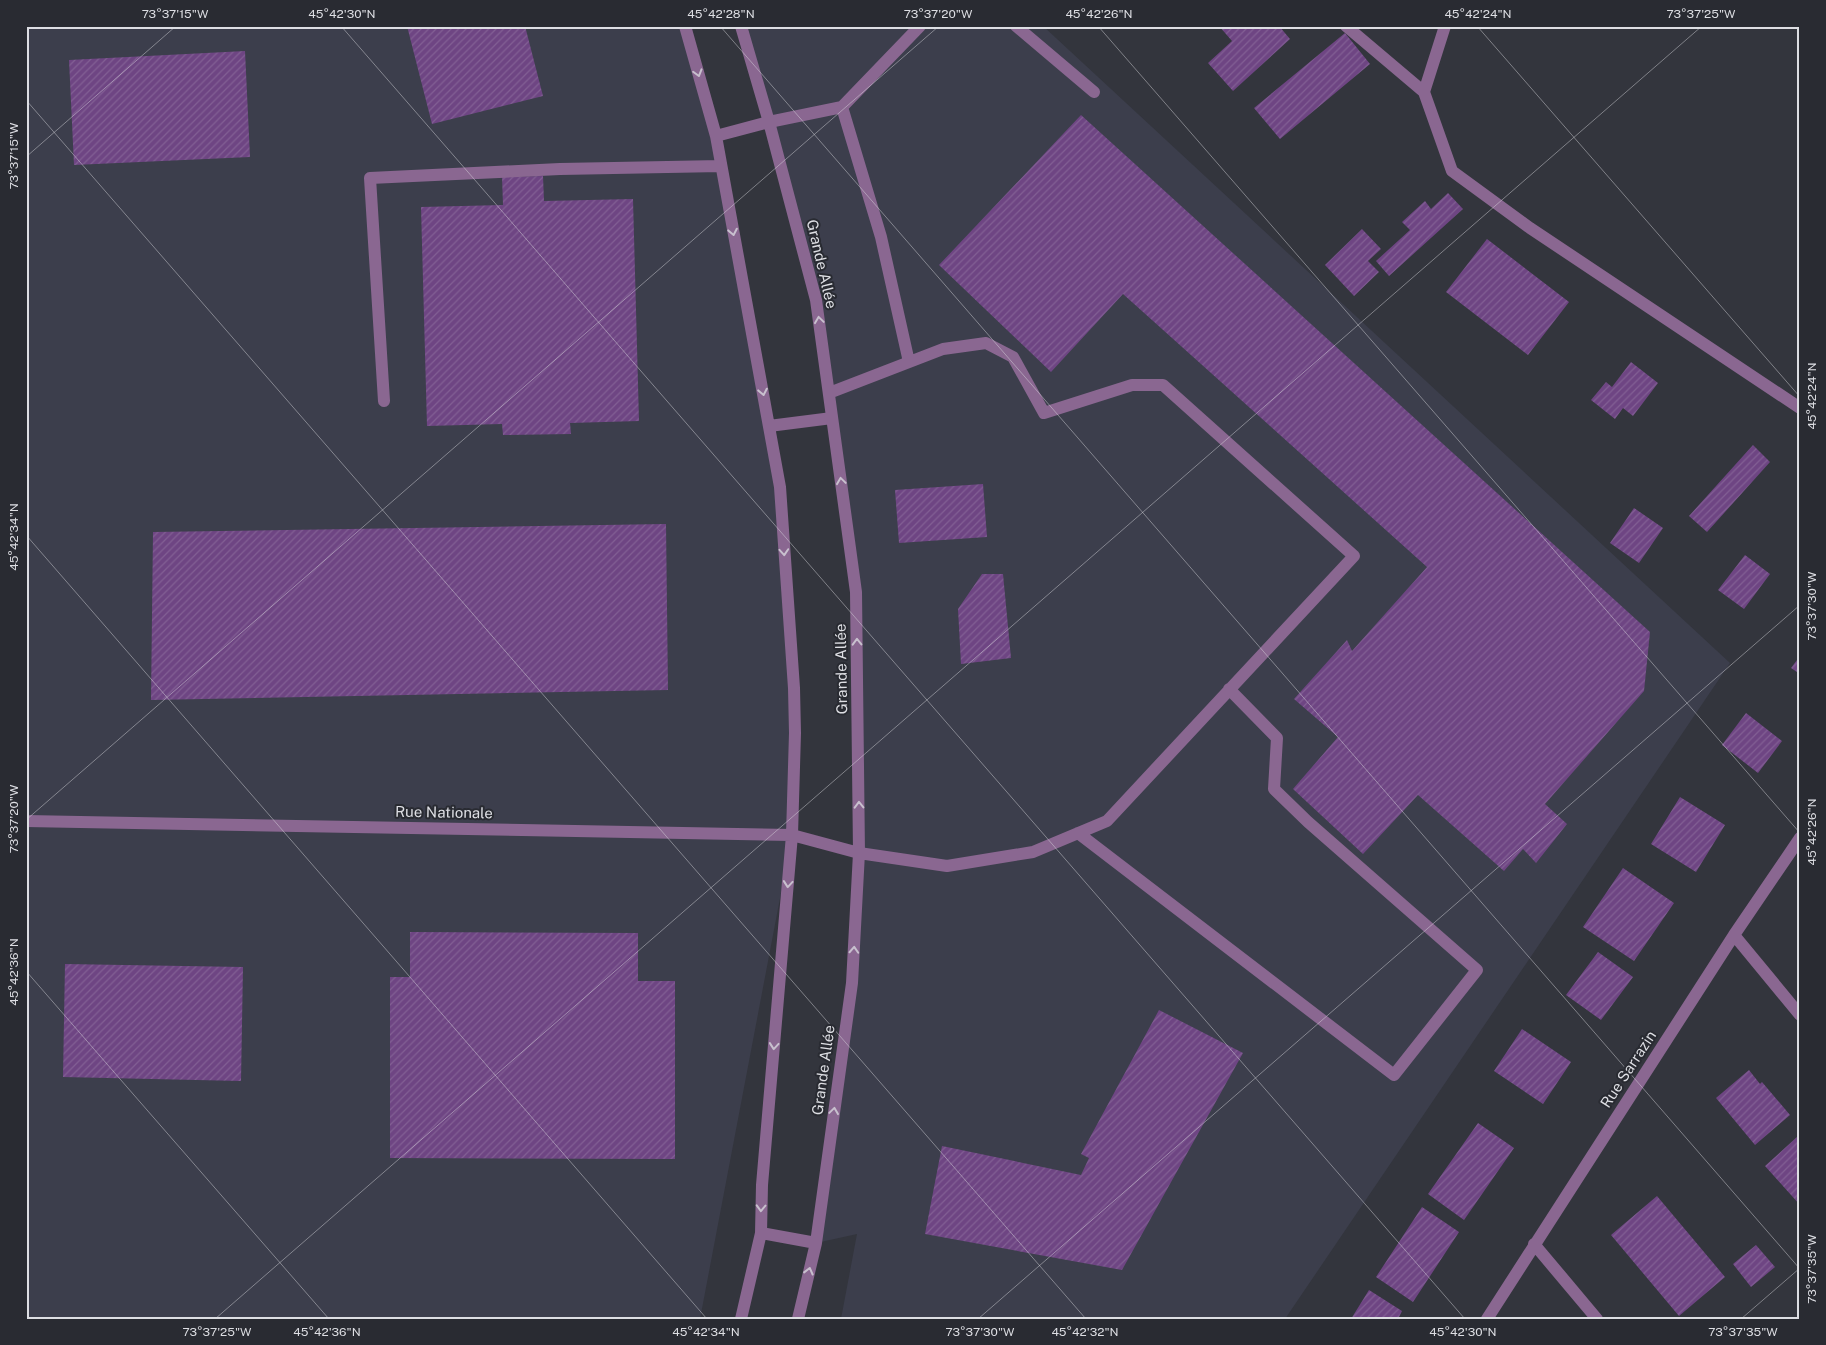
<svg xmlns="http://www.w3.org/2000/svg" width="1826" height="1345" font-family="'Public Sans',sans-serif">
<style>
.built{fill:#3c3e4c}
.building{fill:url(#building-hatch)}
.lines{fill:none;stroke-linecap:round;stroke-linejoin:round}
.minor{stroke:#8a6791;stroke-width:12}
.oneway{stroke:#c8c0ce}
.ticks{fill:none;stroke:#dddee3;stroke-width:1;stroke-opacity:0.45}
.labels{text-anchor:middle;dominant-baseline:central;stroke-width:4;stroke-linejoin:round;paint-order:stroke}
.street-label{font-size:15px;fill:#dddee3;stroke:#292b32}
.neatline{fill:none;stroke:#dddee3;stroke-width:2}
.ticks-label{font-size:12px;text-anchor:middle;fill:#dddee3}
</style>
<defs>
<pattern id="building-hatch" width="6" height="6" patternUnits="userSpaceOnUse" patternTransform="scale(1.25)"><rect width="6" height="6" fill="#6e4583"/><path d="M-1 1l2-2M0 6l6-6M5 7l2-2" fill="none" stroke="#825f94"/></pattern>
</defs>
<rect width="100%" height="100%" fill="#33353d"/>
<!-- built -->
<path class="built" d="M26,26H685L716,136L780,487L794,688L792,835L700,1319H26Z
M738,26H1043L1730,663L1285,1319H841L857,1234L816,1243L852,983L856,592L816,300Z"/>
<!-- building -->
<path class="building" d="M407,26H525L543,96L432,124Z
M1219,26H1279L1290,39L1233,91L1208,63L1232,41Z
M1345,33L1370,64L1280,139L1254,108Z
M245,51L250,157L74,165L69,60Z
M1081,115L1650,632L1644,691L1545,804L1567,824L1536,863L1523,849L1504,871L1418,795L1363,854L1293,789L1338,737L1294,699L1347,640L1352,651L1427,567L1123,294L1051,372L939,265Z
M543,176L544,201L633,199L639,421L570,423L571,434L503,435L502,424L427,426L421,207L503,205L502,177Z
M1448,193L1463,209L1389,276L1376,261L1410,230L1402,222L1425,201L1431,209Z
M1362,229L1381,249L1368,261L1379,272L1354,296L1325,265Z
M1487,239L1569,302L1528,355L1446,292Z
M1631,362L1658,383L1633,416L1623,408L1615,419L1591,400L1606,382L1612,387Z
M1753,445L1770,462L1707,532L1689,516Z
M983,484L987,537L899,543L895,490Z
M1634,508L1663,528L1639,563L1610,543Z
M666,524L668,690L151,700L153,532Z
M1745,555L1770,574L1744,609L1718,590Z
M982,574H1003L1011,658L961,664L958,609Z
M1800,656V674L1791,668Z
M1746,713L1782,741L1758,773L1722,745Z
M1680,797L1725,825L1696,872L1651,844Z
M1623,868L1674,903L1634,961L1583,927Z
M410,932L638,933V981H675V1159L390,1158V977H410Z
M1598,952L1633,977L1601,1020L1566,995Z
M65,964L243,967L241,1081L63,1077Z
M1159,1010L1243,1053L1122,1270L925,1234L942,1146L1081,1175L1089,1158L1081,1154Z
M1522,1029L1571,1062L1543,1104L1494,1071Z
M1749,1070L1760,1084L1762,1082L1790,1115L1755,1145L1716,1098Z
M1478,1123L1514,1148L1464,1220L1428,1194Z
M1797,1137L1800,1139V1205L1765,1166Z
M1657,1196L1725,1277L1679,1316L1611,1235Z
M1422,1207L1459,1232L1413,1302L1376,1277Z
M1756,1245L1775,1267L1751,1287L1733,1264Z
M1369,1290L1402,1311L1398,1319H1351Z"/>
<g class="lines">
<!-- minor -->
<path class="minor" d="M685,26L716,136L780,487L794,688L795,733L792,835L762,1185L761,1233L741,1319
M741,26L769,122L816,300L856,592L859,853L852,983L816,1243L798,1319
M1016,26L1094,92
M1346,26L1424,92
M1445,26L1424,92L1452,171L1530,228L1800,408
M842,107L920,26
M716,136L769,122L842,107L881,237L909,362
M384,401L370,178L560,169L721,166
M769,426L832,418
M26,821L792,835L859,853L947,866L1033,852L1107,821L1354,556L1163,385H1132L1044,413L1013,357L986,343L943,349L829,393
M1078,833L1394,1075L1477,970L1308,822L1274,789L1277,738L1229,689
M1734,935L1800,1015
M761,1233L816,1243
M1534,1244L1597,1319
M1487,1319L1734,935L1800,838"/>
</g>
<!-- one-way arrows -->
<defs><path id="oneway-chevron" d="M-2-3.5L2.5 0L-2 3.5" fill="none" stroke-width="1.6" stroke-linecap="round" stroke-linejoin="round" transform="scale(1.25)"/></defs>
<g class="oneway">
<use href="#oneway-chevron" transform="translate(698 73) rotate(74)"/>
<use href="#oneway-chevron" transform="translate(733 232) rotate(79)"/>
<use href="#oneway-chevron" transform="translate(819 320) rotate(-98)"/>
<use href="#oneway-chevron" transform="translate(763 392) rotate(79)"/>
<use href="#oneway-chevron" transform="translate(841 481) rotate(-98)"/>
<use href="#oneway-chevron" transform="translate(784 552) rotate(86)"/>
<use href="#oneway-chevron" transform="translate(857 642) rotate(-91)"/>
<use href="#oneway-chevron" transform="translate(859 805) rotate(-91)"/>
<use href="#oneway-chevron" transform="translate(788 884) rotate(95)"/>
<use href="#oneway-chevron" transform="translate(854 950) rotate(-87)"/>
<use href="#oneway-chevron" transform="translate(774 1046) rotate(95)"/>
<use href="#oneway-chevron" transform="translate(834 1111) rotate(-82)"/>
<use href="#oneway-chevron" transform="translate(761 1208) rotate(92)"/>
<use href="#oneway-chevron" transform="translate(809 1271) rotate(-76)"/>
</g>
<!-- ticks -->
<path class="ticks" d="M341,26L1465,1319M720,26L1800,1269M1098,26L1800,833M1477,26L1800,397M26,100L1086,1319M26,157L176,26M26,535L707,1319M26,820L939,26M26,971L329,1319M215,1319L1702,26M978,1319L1800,605M1741,1319L1800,1268"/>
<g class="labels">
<!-- street labels -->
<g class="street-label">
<text transform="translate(822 264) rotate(77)">Grande Allée</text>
<text transform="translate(841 669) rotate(-91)">Grande Allée</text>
<text transform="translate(444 812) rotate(1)">Rue Nationale</text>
<text transform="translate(1628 1069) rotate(-57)">Rue Sarrazin</text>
<text transform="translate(823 1070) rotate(-82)">Grande Allée</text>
</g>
</g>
<!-- border -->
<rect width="1826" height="1345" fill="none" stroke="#292b32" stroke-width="55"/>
<rect x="28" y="28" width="1770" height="1290" class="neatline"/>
<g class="ticks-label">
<text x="175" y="18">73°37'15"W</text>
<text x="342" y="18">45°42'30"N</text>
<text x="721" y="18">45°42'28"N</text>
<text x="938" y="18">73°37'20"W</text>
<text x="1099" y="18">45°42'26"N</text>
<text x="1478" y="18">45°42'24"N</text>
<text x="1701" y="18">73°37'25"W</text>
<text transform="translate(14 156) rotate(-90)" y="4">73°37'15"W</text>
<text transform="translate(1812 396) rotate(-90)" y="4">45°42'24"N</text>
<text transform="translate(14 537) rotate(-90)" y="4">45°42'34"N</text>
<text transform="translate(1812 606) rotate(-90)" y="4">73°37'30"W</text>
<text transform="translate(14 819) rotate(-90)" y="4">73°37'20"W</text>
<text transform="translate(1812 832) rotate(-90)" y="4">45°42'26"N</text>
<text transform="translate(14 972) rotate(-90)" y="4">45°42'36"N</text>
<text transform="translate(1812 1269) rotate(-90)" y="4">73°37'35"W</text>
<text x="217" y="1336">73°37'25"W</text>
<text x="327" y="1336">45°42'36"N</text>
<text x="706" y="1336">45°42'34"N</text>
<text x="980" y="1336">73°37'30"W</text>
<text x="1085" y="1336">45°42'32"N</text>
<text x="1463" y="1336">45°42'30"N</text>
<text x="1743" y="1336">73°37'35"W</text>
</g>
</svg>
